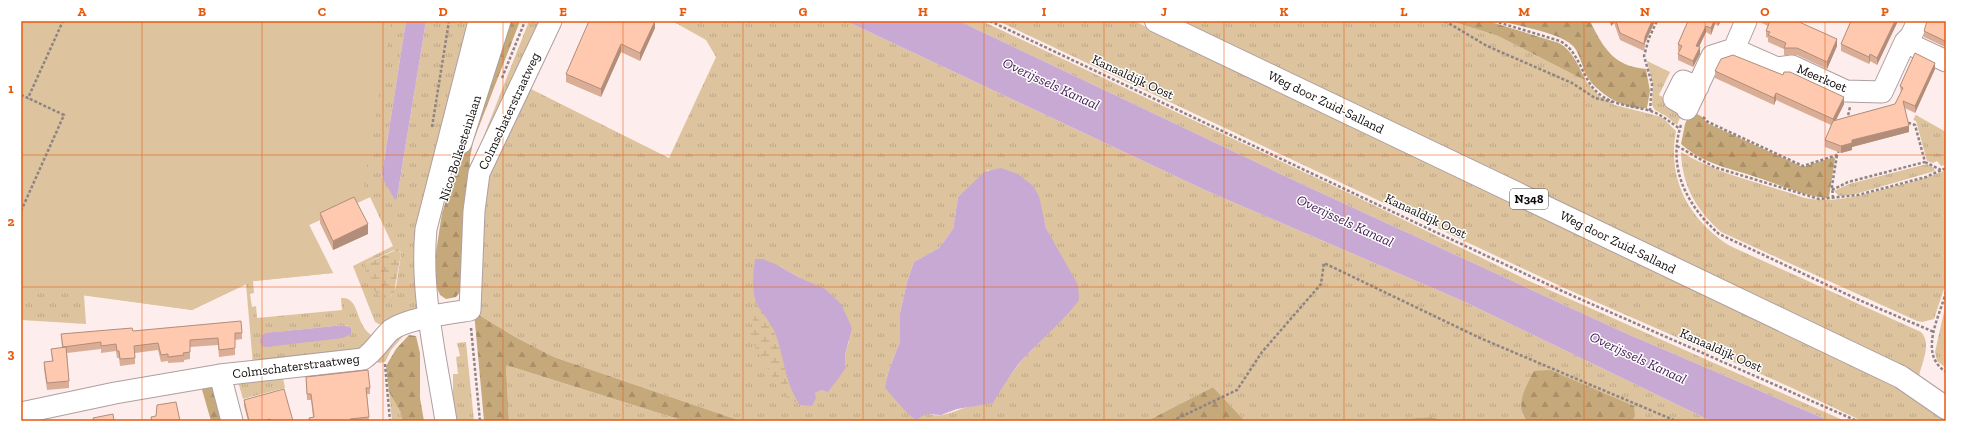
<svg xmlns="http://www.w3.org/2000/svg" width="1967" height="442" font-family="'Zilla Slab',serif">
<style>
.grass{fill:url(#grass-tufts);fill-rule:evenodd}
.forest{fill:url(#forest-firs)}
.wetland{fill:url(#wetland-marsh)}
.garden{fill:#ddc49e}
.water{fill:#c8a9d4}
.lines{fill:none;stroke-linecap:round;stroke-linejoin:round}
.minor-casing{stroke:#af9f9f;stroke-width:23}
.major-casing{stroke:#af9f9f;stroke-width:24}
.path{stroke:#8f8484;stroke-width:2.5;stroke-dasharray:3 2;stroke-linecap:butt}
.minor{stroke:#fff;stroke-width:21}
.major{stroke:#fff;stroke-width:22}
.wall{fill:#daad96}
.shaded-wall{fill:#b28d7a}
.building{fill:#fec9af;stroke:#b28d7a}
.grid{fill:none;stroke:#e8590c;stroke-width:1;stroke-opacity:0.55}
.labels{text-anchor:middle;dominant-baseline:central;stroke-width:3;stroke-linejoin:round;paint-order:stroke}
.shield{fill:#fff;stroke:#585454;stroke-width:1}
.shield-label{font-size:12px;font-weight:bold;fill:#100b0b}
.street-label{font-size:13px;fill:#100b0b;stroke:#fff}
.water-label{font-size:14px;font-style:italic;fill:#482156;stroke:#fff}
.neatline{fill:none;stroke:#e8590c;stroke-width:1.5}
.grid-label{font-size:13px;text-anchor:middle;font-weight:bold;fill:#e8590c}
</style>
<defs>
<pattern id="grass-tufts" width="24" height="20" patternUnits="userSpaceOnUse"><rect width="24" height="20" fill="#ddc49e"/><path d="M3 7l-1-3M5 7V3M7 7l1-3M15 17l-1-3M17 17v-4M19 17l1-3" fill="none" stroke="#bda787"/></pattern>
<pattern id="forest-firs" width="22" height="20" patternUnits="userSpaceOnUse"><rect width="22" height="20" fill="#c6a97b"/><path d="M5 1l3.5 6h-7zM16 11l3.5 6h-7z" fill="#a99069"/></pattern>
<pattern id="wetland-marsh" width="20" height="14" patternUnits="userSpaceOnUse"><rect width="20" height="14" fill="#ddc49e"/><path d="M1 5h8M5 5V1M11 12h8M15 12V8" fill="none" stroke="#bda787"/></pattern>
</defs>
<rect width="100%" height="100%" fill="#feeded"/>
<!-- grass -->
<path class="grass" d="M65,21H406L382,174V177L397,198L426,21H474L417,310L386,325H381L375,322L353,266L393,246L370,197L309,225L333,273L253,281L254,293L250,294L252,307L256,306L257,318L342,310L341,298C362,297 353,327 375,337L370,349L253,365L246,284L192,310L84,295L86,324L21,320V98ZM394,250L400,251L401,254L396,287L391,296L385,298L365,264ZM344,325L349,326L267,333Z
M529,21H545L479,149L483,138Z
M675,21H846L1207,191L1465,302L1711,421H1631L1635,417L1522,414L1527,421H1446L1431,417L1382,421H1245L1213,387L1147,421H741L554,357L517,338L474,312L480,188L525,86L669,158L716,57L706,40L674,22ZM988,170L1044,220L1046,228L1063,261L1042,339L1023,359L987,404C971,403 957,412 942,415C924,418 897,400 886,388L888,373L900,341V313L907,282L914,262L939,248L953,229L958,197ZM779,266L800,278L849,341L845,355L846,368L822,390L815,393L774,331Z
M959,21H982L1357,197L1527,280L1845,421H1830L1623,332L1306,186Z
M998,21H1134L1875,374L1946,415V421H1862L1790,387L1562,287Z
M1176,21H1451L1498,36L1586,81L1599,96L1615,105L1658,116L1664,119L1676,131C1667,180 1689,220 1730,246L1921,332C1932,343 1922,362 1919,376L1841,336Z
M1647,61L1670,72L1659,95L1684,108L1677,125L1666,116L1655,110L1652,105L1653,85Z
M1916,115L1946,132V165L1941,166L1937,161L1933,163L1927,161L1916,121L1913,120Z
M1681,152C1717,174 1765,184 1805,198C1832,203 1856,197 1881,190C1903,184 1925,179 1946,170V283L1934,319L1922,322L1917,321L1721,232C1696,210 1682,185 1681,152Z
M1927,164L1934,168L1935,171L1852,195L1839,196L1834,191L1849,184Z
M1946,303V368L1937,361L1935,352Z
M405,334L391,350L385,362L378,363L377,358L388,341Z
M466,342L474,421H453V374H458L456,357L460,356L457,343Z
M506,365L684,421H509Z
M282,373L285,388L243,399L237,378Z
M389,392L401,413L402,421H392Z"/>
<!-- forest -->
<path class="forest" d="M505,21H520L473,142L470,158L469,193L460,292L456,297L446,299L440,295L437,288H435L436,252L442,213Z
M1451,21H1488L1559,43C1573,51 1579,67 1586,81L1498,36Z
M1501,21H1590C1598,37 1607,56 1625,64C1631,67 1639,68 1646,69L1650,91L1647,108C1627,111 1597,94 1587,76C1582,68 1580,53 1573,46C1558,32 1521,27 1501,21Z
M1691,111L1701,116L1707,123L1803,167L1834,157L1835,159L1829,197L1827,198C1804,196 1783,186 1762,179C1734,169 1704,165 1681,144L1685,124Z
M474,312L517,338L554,357L741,421H684L506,365L509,421H484Z
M409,335L416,336L420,353V398L424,421H402L401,413L389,392L386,366L396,349Z
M1550,370L1634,406L1635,417L1631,421H1527C1514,405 1526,387 1534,371Z
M205,383L215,388L225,421H211L201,386Z
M1213,387L1245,421H1147Z
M1431,417L1446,421H1382L1389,420Z"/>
<!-- wetland -->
<path class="wetland" d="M398,249L401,254L394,292C381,312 364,276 365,264Z
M755,300L774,331L783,360L787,381L791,392L800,405L787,397L776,383L749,336L752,327Z"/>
<!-- garden -->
<path class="garden" d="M21,21H391L364,185L370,197L309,225L333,273L253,281L192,310L21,287Z"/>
<!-- water -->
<path class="water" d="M406,21H426L397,198L395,200L384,181L382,174Z
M846,21H959L1306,186L1623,332L1830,421H1711L1465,302L1207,191Z
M1001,168L1018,174L1033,186L1039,196L1046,228L1078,285L1079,300C1063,322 1041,339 1023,359C1011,372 1003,387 993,403L957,409L941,415L926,414L916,420L907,413L885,388L888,373L900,341V313L907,282L914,262L939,248L953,229L958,197L984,172Z
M755,259H763L779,266L800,278L825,289L841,304L852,328L845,355L846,368L828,392L822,390L815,393L816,398L812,406L800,405C784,381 785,359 775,333C771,321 759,312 755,299C752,286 753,272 755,259Z
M344,325L351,328V334L343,338L266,347L262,346L260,341L262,335L266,333Z"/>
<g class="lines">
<defs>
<path id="minor" d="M1905,42L1946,61
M1734,49L1777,68L1792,66L1846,91L1882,92L1905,42L1911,36L1918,21
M1688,107L1674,99L1683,81L1698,87
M1687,109L1712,56L1734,49L1746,21
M461,143L500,21
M220,375L232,421
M21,413L115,393L220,375L363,359C375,351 381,339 391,330C407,318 450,313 470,310L474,211L479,173L551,21
M446,421C436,357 420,293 426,229L479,21"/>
<path id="major" d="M1156,21L1901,377L1946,408"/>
</defs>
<!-- minor casing -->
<use href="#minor" class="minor-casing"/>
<!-- major casing -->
<use href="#major" class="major-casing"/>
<!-- path -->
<path class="path" d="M990,21L1429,229L1562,291L1857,421
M1445,21L1487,46L1572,83L1595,98L1613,102
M1494,21L1560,41C1582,53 1581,82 1602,96C1617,106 1634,106 1651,111C1662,115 1670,122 1680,129
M502,78L525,21
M21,95L28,98L63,21
M1650,111L1652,84L1644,56L1649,38L1657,21
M1703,117L1708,122L1803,166L1837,155L1839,150
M1847,120L1850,107
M1681,125C1667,168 1687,206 1719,234L1859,300L1934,332
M432,127L449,21
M1677,146L1714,167L1819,199L1858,195L1926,177L1946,168
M1925,162L1941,170
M1832,190L1848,182L1925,162L1915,125L1906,122
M1833,198L1832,186L1837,155
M21,211L64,115L28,98
M1946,292C1939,318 1918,354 1946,372
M471,328L480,421
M385,364L390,421
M1172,421L1237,390L1262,352L1321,284L1324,263L1480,338L1676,421"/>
<!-- minor -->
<use href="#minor" class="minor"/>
<!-- major -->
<use href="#major" class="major"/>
</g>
<!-- wall -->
<path class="wall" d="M655,21V28L640,61L621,52L601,97L566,82V74Z
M1609,21H1655L1645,43L1644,51L1620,40L1614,23L1611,26Z
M1688,21H1721L1718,26L1715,24L1711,35L1706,32L1699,47L1700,54L1693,67L1678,60V54L1679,51H1678V44Z
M1760,21H1797L1837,46L1827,69L1797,55H1784V49L1768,42V38L1766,37V31L1768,26L1760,22Z
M1851,21H1898L1877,65L1870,61L1869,64L1841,51V44Z
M1946,21V46L1945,47L1924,37V31Z
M1935,69L1915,113L1905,108L1909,132L1852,147V150L1841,153L1825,147V140L1831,125L1776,100L1774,105L1715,78V71L1844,104L1836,120L1895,104L1901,93L1900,86Z
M320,213L368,234L333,250L320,223Z
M133,331L242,333V339L235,340V355L219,357L218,345L190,347V359L184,360V362L168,363V361L161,362L158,350L135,353V364L120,366L119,358H117L116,351L101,353V349L67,353L69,381V388L47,390L44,369V362L52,361L51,349L62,348L61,334Z
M306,377L370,388V394H367L369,421H309V418L313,417L311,400H307Z
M244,400L293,421H248L244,406Z"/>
<!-- shaded-wall -->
<path class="shaded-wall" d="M655,21V28L640,61V53Z
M1611,21H1614V23L1611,26Z
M1652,21H1655L1645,43L1644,51L1645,37Z
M1714,21H1715V24L1711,35V28Z
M1718,21H1721L1718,26Z
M1895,21H1898L1877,65V58Z
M1706,26V32L1696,53V46Z
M1837,39V46L1827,69V62Z
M621,44V52L601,97V89Z
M1700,47V54L1693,67V61Z
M1870,54V61L1869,64V57Z
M1935,63V69L1915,113V106Z
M1776,93V100L1774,105V98Z
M1844,97V104L1833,126V119Z
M1909,126V132L1852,147V150L1841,153V146L1852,140Z
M368,224V234L333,250V241Z"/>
<!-- building -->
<path class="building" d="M589,21H655L640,53L621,44L601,89L566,74Z
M1616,21H1652L1645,37L1644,44L1620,33Z
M1688,21H1714L1711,28L1706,26L1696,46L1700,47L1693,61L1678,54L1682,46L1678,44Z
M1770,21H1797L1837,39L1827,62L1797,48H1784L1786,43L1768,35L1770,32L1766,31Z
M1851,21H1895L1877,58L1870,54L1869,57L1841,44Z
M1927,21H1946V39L1945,41L1924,31Z
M1915,53L1935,63L1915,106L1903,101L1909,126L1852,140V143L1841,146L1825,140L1833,121L1895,104L1903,88L1900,86Z
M1733,55L1783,75L1784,72H1790L1844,97L1833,119L1776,93L1774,98L1715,71L1721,59Z
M354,197L368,224L333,241L320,213Z
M241,321L242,333H235V348L219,350L218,338L190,340V352L183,353L184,355L168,357V354L161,355L158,343L134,346L135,358L120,359L119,351H117L116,344L101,346V342L63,347L61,334L132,328L133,331Z
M66,347L69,381L47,383L44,362L53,361L51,349Z
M368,370L370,388H366L369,417L350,419L351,421H310L309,418L314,417L311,394H307L306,377Z
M284,389L293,421H271L270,419L264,421H249L244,400Z
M176,402L180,421H152L151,417L156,416L157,405Z
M113,414L114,421H94L93,418Z"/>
<!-- grid -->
<path class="grid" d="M142,21V421M262,21V421M383,21V421M503,21V421M623,21V421M743,21V421M863,21V421M984,21V421M1104,21V421M1224,21V421M1344,21V421M1464,21V421M1584,21V421M1705,21V421M1825,21V421M21,155H1946M21,287H1946"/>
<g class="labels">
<!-- shield labels -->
<rect class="shield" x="1510" y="189" width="38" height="20" rx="3"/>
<g class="shield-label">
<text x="1529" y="199">N348</text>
</g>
<!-- street labels -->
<g class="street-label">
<text transform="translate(1133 77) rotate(25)">Kanaaldijk Oost</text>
<text transform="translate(1822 78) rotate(23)">Meerkoet</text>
<text transform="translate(1326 102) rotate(26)">Weg door Zuid-Salland</text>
<text transform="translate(509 111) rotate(-65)">Colmschaterstraatweg</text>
<text transform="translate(460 148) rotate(-72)">Nico Bolkesteinlaan</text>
<text transform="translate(1426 216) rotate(25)">Kanaaldijk Oost</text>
<text transform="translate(1618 242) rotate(26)">Weg door Zuid-Salland</text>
<text transform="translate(1721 350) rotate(24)">Kanaaldijk Oost</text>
<text transform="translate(296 366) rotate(-7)">Colmschaterstraatweg</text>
</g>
<!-- water labels -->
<g class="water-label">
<text transform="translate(1051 84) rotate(25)">Overijssels Kanaal</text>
<text transform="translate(1345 221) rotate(25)">Overijssels Kanaal</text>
<text transform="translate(1638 358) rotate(25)">Overijssels Kanaal</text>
</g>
</g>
<!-- border -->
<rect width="1967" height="442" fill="none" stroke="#ffffff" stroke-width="44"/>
<rect x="22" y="22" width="1923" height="398" class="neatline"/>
<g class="grid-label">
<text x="82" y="16">A</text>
<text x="202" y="16">B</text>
<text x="322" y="16">C</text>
<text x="443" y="16">D</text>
<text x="563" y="16">E</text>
<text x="683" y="16">F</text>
<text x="803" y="16">G</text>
<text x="923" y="16">H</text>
<text x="1044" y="16">I</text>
<text x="1164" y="16">J</text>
<text x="1284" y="16">K</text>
<text x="1404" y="16">L</text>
<text x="1524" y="16">M</text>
<text x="1645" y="16">N</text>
<text x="1765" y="16">O</text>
<text x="1885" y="16">P</text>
<text x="11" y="93">1</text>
<text x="11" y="226">2</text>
<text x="11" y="358">3</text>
</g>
</svg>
